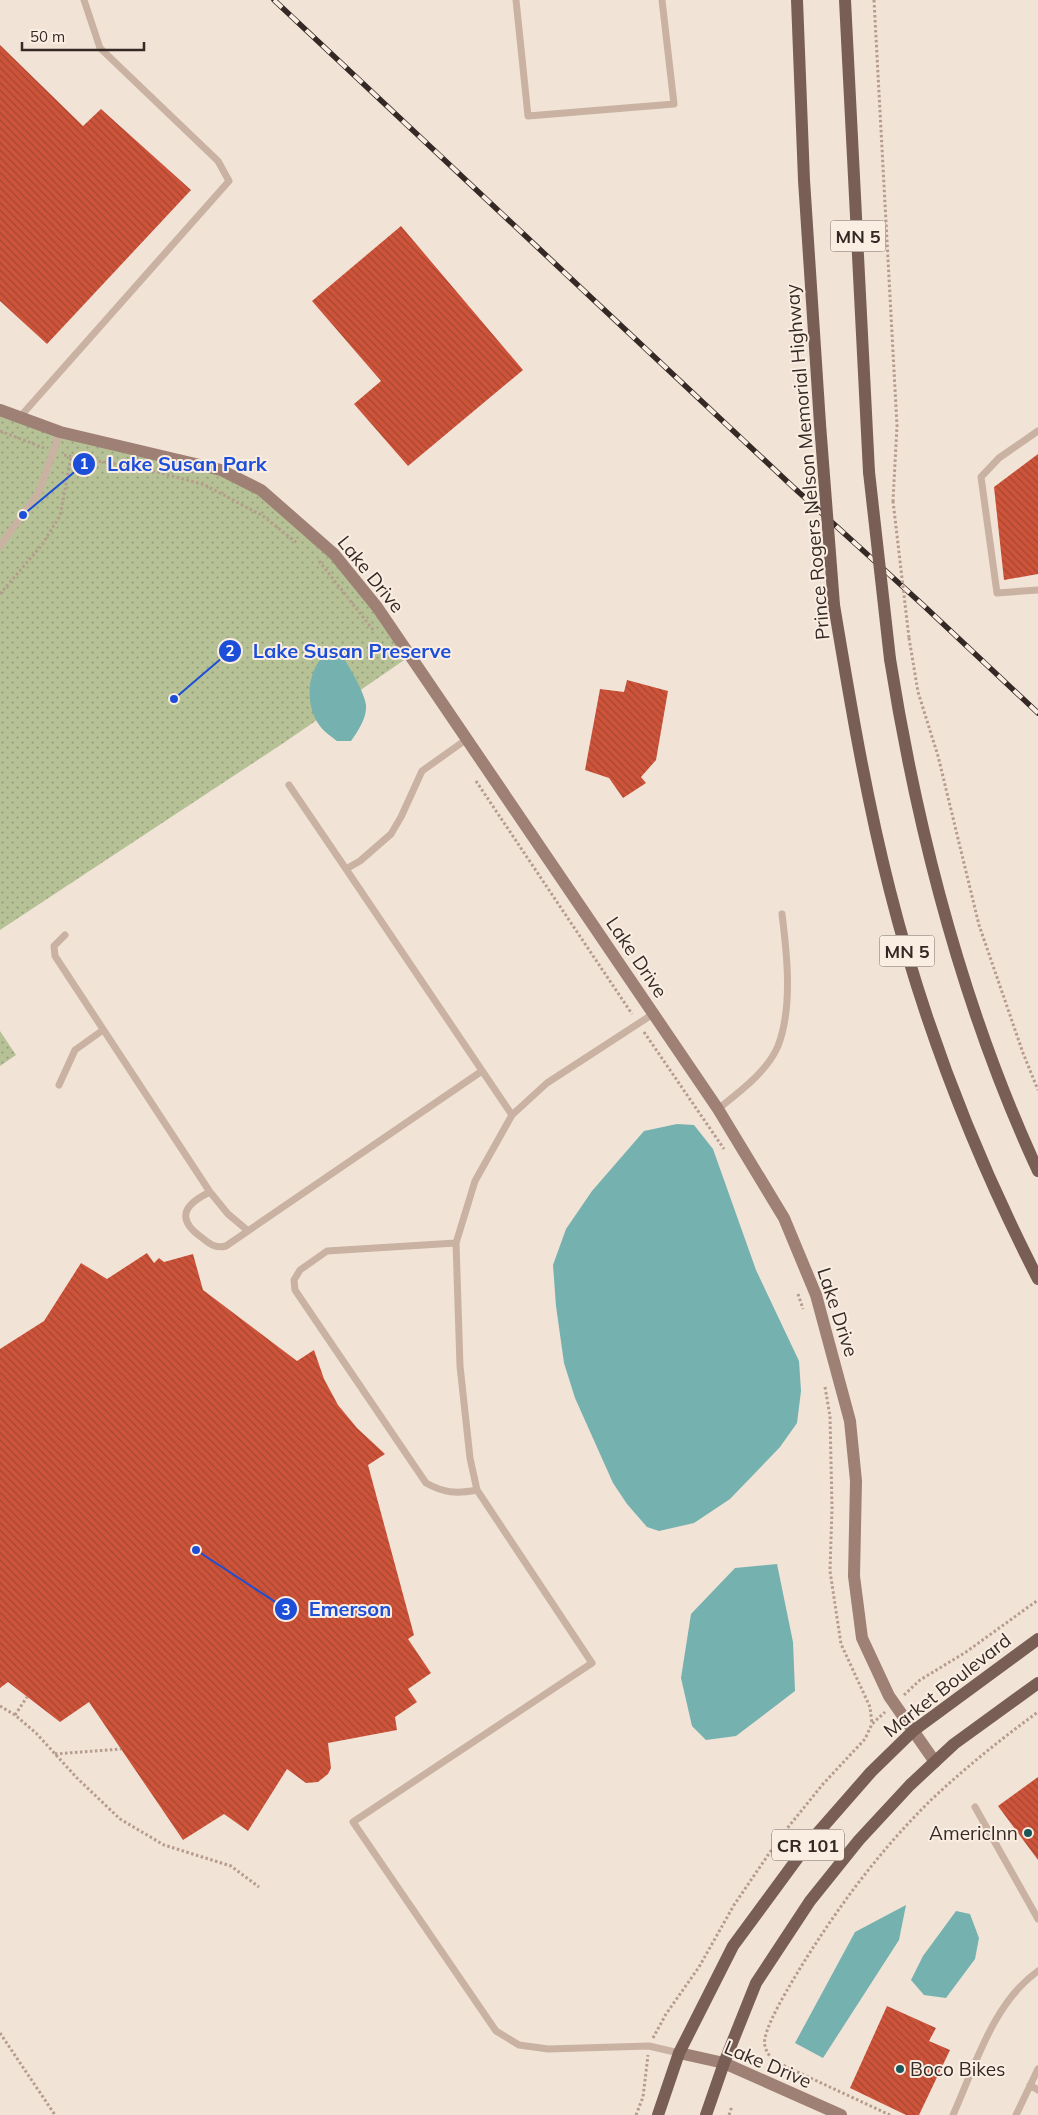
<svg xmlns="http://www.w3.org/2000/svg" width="1038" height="2115" font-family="Mulish,sans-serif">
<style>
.park{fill:url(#park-dots)}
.water{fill:#74b1af}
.building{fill:url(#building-back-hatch)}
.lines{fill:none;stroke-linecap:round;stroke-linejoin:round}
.path{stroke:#b69c8d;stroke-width:3;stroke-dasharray:2.5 2.5;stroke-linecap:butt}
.lane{stroke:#cab2a2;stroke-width:7}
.secondary{stroke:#9e8074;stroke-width:12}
.primary{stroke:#785e55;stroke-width:12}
.rail-casing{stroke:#352925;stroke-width:5.5}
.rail{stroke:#faeee3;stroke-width:4;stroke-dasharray:11;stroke-linecap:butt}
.path-bridge{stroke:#b69c8d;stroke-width:3;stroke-dasharray:2.5 2.5;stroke-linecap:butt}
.primary-bridge{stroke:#785e55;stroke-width:12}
.poi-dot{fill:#195858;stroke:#faeee3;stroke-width:2}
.labels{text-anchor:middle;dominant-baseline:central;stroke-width:4;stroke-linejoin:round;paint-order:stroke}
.shield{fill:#faeee3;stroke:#70645e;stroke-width:1}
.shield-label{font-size:18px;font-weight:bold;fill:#352925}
.street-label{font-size:19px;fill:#352925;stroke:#faeee3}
.poi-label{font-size:19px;fill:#352925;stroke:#faeee3;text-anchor:end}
.leader{fill:none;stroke:#1d4ed8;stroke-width:2}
.callout-dot{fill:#1d4ed8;stroke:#faeee3;stroke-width:2}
.mark-label{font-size:15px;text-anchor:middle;font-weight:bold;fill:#fff}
.callout-label{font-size:20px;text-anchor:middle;font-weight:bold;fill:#1d4ed8;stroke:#faeee3;stroke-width:4;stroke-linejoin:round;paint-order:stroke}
</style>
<defs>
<pattern id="park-dots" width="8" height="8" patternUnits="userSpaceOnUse" patternTransform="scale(1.25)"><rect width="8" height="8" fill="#b6c296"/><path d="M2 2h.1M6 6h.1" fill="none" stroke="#959e7a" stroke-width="1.8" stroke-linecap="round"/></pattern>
<pattern id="building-back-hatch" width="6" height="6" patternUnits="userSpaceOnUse" patternTransform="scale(1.25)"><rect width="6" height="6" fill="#cd543a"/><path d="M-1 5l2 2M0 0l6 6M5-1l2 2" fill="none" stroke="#a74631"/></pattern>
</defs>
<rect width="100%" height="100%" fill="#f2e3d7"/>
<!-- park -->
<path class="park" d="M0,410L221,470L261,490L334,554L410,656L285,742L0,930Z
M0,1031L16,1055L0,1066Z"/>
<!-- water -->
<path class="water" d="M336,645C344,659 364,689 366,705C367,718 358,731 351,741H337C332,737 324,732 320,726C301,700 309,660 336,645Z
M677,1124L694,1125L713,1149L756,1270L799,1361L801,1391L797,1423L780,1447L730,1499L694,1523L659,1531L647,1527L627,1504L613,1483L575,1398L564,1363L556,1306L553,1265L566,1229L592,1191L644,1131Z
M777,1564L793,1642L795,1691L736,1736L706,1740L692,1726L681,1678L691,1614L735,1568Z
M906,1905L899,1940L823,2058L795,2043L855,1932Z
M956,1911L970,1914L979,1938L975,1959L946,1998L924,1995L911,1980L923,1956Z"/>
<!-- building -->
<path class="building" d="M0,45L83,126L101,109L191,190L47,344L0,301Z
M401,226L523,370L408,466L354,404L381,381L312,301Z
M1038,454V574L1004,580L994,487Z
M627,680L668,691L656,760L641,777L646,783L623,798L609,778L585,770L600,689L624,692Z
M147,1253L154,1263L159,1258L164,1262L193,1254L203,1290L297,1361L314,1350L324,1379L338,1405L357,1428L385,1454L368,1465L414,1635L408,1639L431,1673L408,1689L417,1702L395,1717L397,1730L328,1743L331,1768L328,1774L318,1782L306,1783L287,1769L248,1831L224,1814L183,1840L89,1702L60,1722L8,1682L0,1688V1349L44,1321L81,1263L107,1279Z
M1038,1777V1860L998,1806Z
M887,2006L936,2028L929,2041L950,2050L919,2115H906L850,2088Z"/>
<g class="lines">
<!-- path -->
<path class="path" d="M874,0L897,426L893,501
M0,431L44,448
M64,455L150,470L205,485L263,516L297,543
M319,561L374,631
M0,594L41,546L60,516L71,457
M909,638L918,692L938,756L979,925L1023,1053L1038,1090
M476,781L632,1014
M644,1032L724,1149
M798,1294L803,1309
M825,1387L830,1416L832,1508L830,1571L841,1644L870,1707L872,1724
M904,1695L920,1680L966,1652L1038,1600
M0,1706L15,1715L36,1733L77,1778L120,1819L164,1845L231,1866L259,1887
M15,1715L27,1697
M55,1754L121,1749
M0,2033L55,2115
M653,2038L666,2014L699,1967L734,1905L781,1836L823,1784L865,1739L872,1724L885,1712
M636,2115L643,2097L648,2055
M729,2115L732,2106
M890,2115L774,2061C768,2055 763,2047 765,2038C769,2019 789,1987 799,1970C837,1908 880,1850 932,1799C965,1768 1001,1739 1038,1712"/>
<!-- lane -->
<path class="lane" d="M516,0L528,116L674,104L662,0
M19,418L229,181L218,161L100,48L84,0
M1038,431L999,458L981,477L997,593L1038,590
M0,546L39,492L60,432
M467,739L422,771L401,817L391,834L360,861L346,869L512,1115
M289,785L346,869
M65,935L54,946L55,956L210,1192L228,1214L247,1230
M653,1014L547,1083L512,1115L475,1181L456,1243L460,1366L470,1458L477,1490L592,1663L353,1822L496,2031L519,2045L548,2049L649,2046L679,2053
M59,1085L75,1050L103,1030
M718,1109C739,1092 767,1072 778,1046C793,1007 787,954 782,914
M210,1192C185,1204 175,1218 201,1237C209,1243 215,1249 226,1246L482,1071
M456,1243L327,1251L300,1270L294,1280L295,1290L426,1483C444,1493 456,1494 477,1490
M975,1807L1038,1919
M1030,2085L1038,2090
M953,2115C975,2066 993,2003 1038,1971
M1016,2115L1038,2069"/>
<!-- secondary -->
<path class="secondary" d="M0,410L60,432L221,470L261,490L334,554L377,607L718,1109L784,1218L816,1295L850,1421L856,1481L854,1576L862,1638L889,1696L935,1762
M679,2053L724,2063L841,2115"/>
<!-- primary -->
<path class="primary" d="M797,0L804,180L820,424
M845,0L869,472
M834,605C850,701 866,797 890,891C924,1025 975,1156 1038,1279
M890,659C918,835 963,1009 1038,1171
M658,2115L679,2053L733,1946L808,1844L871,1772L913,1731L1038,1639
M706,2115L724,2063L756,1983L810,1901L859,1840L910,1785L954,1744L1038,1683"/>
<defs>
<path id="rail" d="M274,0L792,486L923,605L1038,713"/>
</defs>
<!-- rail casing -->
<use href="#rail" class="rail-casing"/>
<!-- rail -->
<use href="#rail" class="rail"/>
<!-- path-bridge -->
<path class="path-bridge" d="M893,501L909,638"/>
<!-- primary-bridge -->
<path class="primary-bridge" d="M820,424L834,605
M869,472L890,659"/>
</g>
<!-- markers -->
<g class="poi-dot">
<circle cx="1028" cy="1833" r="5"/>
<circle cx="900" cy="2069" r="5"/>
</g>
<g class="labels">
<!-- shield labels -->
<g class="shield">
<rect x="830.5" y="220.5" width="55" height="31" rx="4"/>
<rect x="879.5" y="935.5" width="55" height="31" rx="4"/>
<rect x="772" y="1829.5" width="72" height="31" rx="4"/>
</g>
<g class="shield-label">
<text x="858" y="236">MN 5</text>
<text x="907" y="951">MN 5</text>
<text x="808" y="1845">CR 101</text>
</g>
<!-- street labels -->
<g class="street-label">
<text transform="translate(807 462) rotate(-95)">Prince Rogers Nelson Memorial Highway</text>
<text transform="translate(371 574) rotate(51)">Lake Drive</text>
<text transform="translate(637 957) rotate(56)">Lake Drive</text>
<text transform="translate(838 1312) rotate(72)">Lake Drive</text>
<text transform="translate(947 1685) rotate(-38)">Market Boulevard</text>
<text transform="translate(768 2064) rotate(23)">Lake Drive</text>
</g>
<!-- poi labels -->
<g class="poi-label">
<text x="1018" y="1833">AmericInn</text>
<text x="910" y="2069" text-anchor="start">Boco Bikes</text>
</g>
</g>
<!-- callouts -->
<path class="leader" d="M23 515L84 464M174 699L230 651M196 1550L286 1609"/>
<g class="callout-dot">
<circle cx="23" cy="515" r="5"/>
<circle cx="174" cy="699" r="5"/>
<circle cx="196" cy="1550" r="5"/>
<circle cx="84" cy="464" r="12"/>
<circle cx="230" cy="651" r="12"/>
<circle cx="286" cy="1609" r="12"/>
</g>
<g class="mark-label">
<text x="84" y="469">1</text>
<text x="230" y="656">2</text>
<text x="286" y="1615">3</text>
</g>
<g class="callout-label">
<text x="187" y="471">Lake Susan Park</text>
<text x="352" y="658">Lake Susan Preserve</text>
<text x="350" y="1616">Emerson</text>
</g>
<!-- scale -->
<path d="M22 42v8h122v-8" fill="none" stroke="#352925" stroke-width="2.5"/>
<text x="30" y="42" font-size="15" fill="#352925" stroke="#faeee3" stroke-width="4" paint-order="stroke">50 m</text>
</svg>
